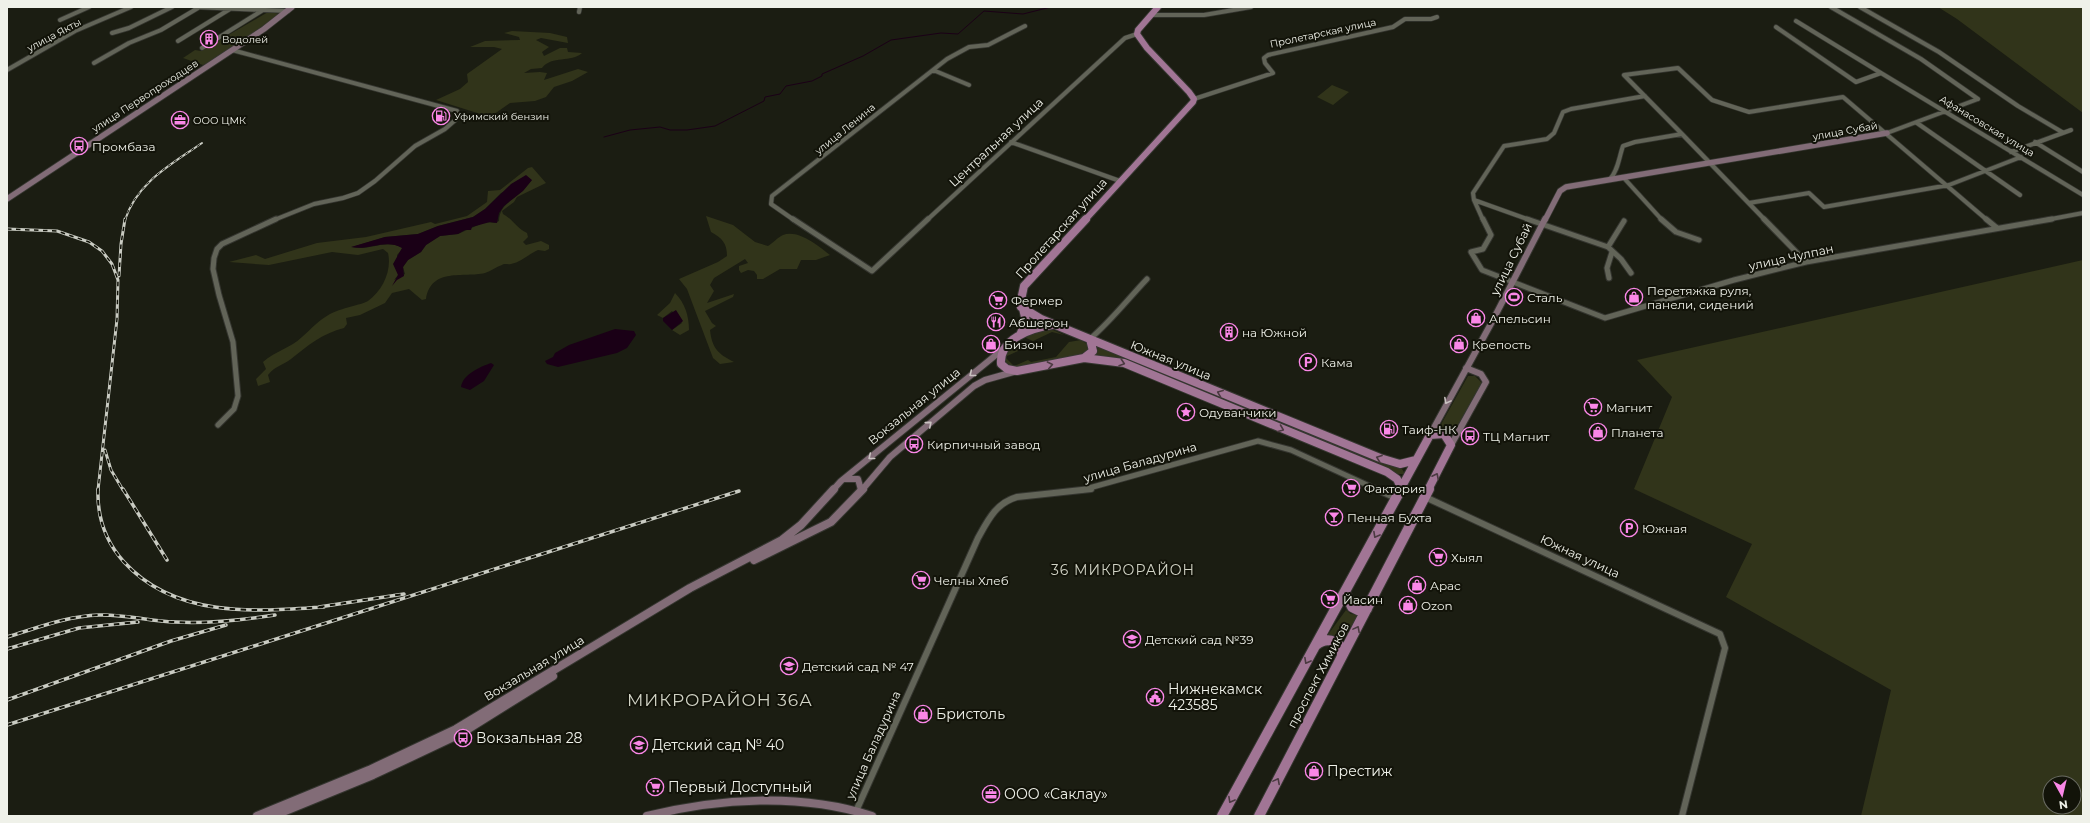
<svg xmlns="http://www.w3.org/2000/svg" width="2090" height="823" font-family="Montserrat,sans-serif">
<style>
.green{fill:#31341a;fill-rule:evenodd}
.water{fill:#1a0016}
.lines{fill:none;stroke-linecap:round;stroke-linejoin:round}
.stream{stroke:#1a0016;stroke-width:1}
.street-far2-casing{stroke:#353630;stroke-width:5.5}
.street-far1-casing{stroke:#353630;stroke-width:7}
.street-casing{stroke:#353630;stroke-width:8}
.secondary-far2-casing{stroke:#353630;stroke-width:7}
.secondary-far1-casing{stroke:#353630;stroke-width:8}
.secondary-casing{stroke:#353630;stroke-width:10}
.primary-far2-casing{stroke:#353630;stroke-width:8}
.primary-far1-casing{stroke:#353630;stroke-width:10}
.primary-casing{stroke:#353630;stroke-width:12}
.street-far2{stroke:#626458;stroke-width:4}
.street-far1{stroke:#626458;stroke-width:5}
.street{stroke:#626458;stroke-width:6}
.secondary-far2{stroke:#826c77;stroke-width:5.5}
.secondary-far1{stroke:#826c77;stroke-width:6}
.secondary{stroke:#826c77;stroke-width:8}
.primary-far2{stroke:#a17595;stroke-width:6}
.primary-far1{stroke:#a17595;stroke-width:8}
.primary{stroke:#a17595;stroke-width:10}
.rail-far2-casing{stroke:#c9cbc2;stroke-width:2}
.rail-far1-casing{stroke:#c9cbc2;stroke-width:3}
.rail-casing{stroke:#c9cbc2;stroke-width:3.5}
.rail-far2{stroke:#121309;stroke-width:1;stroke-dasharray:3.5;stroke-linecap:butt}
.rail-far1{stroke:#121309;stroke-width:1.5;stroke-dasharray:4.5;stroke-linecap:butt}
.rail{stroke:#121309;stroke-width:2;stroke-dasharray:5.5;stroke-linecap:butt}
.oneway{stroke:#4b3a41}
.oneway2{stroke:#c9c2c1}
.labels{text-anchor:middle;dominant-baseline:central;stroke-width:4;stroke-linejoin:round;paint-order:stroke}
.far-street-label{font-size:10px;fill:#eff1e9;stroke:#121309}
.far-poi-label{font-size:10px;fill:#eff1e9;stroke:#121309;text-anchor:start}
.street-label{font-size:12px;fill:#eff1e9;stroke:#121309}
.poi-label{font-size:12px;fill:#eff1e9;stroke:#121309;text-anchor:start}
.quarter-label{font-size:14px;letter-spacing:1px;fill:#d1d3c5;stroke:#121309}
.near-poi-label{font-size:14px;fill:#eff1e9;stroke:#121309;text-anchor:start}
.near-quarter-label{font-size:17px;letter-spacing:1px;fill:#d1d3c5;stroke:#121309}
</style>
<rect width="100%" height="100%" fill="#1b1d12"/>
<!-- green -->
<path class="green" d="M1938,7H2083V113L1957,19Z
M268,12L281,14L211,62L203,65L183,58L195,50L201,51Z
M512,31L550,33L567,37L568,43L541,38L536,40L549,47L542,52L544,56L560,48H567L568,52L582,53C571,63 552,55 542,68L531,69L524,73L540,72L547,73L544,80L578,69L588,72L572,81L554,87L546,97L535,101L510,103L490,117L436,100L460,89L468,82L467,74L502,49L494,47H470L485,41L520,40L519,37L504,33Z
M1332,85L1349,92L1333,105L1317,97Z
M532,167L546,183L517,197L514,202L502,211L503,214C514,220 516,228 527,233L528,237L523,242L526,245L541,241L549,245V249L545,251L538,250C529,254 521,262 511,264C508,265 504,263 502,265C496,267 491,271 485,273C464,278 431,267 426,299L422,300L409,289L392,293L385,303L360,315L346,318L347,324L344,328C323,333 307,346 291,359C282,366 276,365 268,375L270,382L258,386L256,379L266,369L263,362C275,351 291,348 302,337C311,329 319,320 330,314C341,308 361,305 368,301C383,290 392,270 388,253L383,249L358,255L332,252L269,265L229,262L256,255L265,259L317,243L366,237L431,222L435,224L467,216L487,202L488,191L500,190L528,168ZM532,180C528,184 525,189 521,192C511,201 499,206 499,221L495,223L485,222L458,234L440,236L426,245L421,252L408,260L403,267L405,274L394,280L398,275L397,255L403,248C385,238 369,252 352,247L385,237L418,234L438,226L473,217L485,209L501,193Z
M706,216L733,225L755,242L768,246C773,243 778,237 783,235C798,229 819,246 830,255L816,260H801L797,269H780L763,279H757V275L754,271L748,270L741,273L739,270V266L748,263L745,259L714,278L710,285L714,291L707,303L734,294L733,297L705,311L712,323L716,326L710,330C712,348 718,354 734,362L720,364L713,358L687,289L679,279L718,262L727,256C727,243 722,238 711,232Z
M2083,260V816H1861L1891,690L1726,597L1752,544L1634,489L1672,397L1637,360ZM2050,783H2074V807H2050Z
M675,293C685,303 689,316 689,330L680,335L672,330L682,323L672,311L663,318L657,315L670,303Z
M1051,329L1064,335L1052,332L1033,341L1026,338C1030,329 1042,330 1051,329Z
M1081,340L1087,344L1090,349L1085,354L1015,368L1003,362L1002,356L1015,346L1019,347L1018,351L1005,357L1014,366L1028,360L1031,362L1056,357L1069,342Z
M1098,345L1242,405V407L1141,370L1093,357L1097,353Z
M1468,376H1475L1482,383L1453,434L1447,427L1439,428Z
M1248,408L1402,469L1405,474H1397L1245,413Z
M1346,610L1351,614L1360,615L1341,643L1327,636Z"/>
<!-- water -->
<path class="water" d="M526,175L532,180L523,191L504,206L499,213L497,223L490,222L472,227L471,230H465L458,234L440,236L426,245L421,252L408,260L403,267L404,276L397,280L392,286L398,275L393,264L402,248C385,238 369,251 351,247L385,237L418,234L438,226L473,217L485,209L511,184Z
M676,310L683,321L672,330L663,321V318Z
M615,329L634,331L636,335L627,348L617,353L558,367L547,364L545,361L553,357L555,353L569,345Z
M491,363L494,365L484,381L470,390L461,387C463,374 480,367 491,363Z"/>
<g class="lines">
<!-- stream -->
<path class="stream" d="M604,137L630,130L660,127L670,130H687L715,126L764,101L765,97L780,94L786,86L812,81L822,76V74L863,56L891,40L941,33L958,34L984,11L1023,14L1051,7"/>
<defs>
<path id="street-far2" d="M195,7L288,11
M1831,7L1921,59L1978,99
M1860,7L1939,52L2018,106L2062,132
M579,12L580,7
M1152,15H1204L1251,7
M60,20L89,7
M1796,21L1881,73
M1776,27L1856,82L1881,73L2083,195
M112,33L129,28L172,7
M178,41L230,9
M202,48L263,10
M232,50L457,111L460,116L445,129L415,146L375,181L358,193L343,198L314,204L274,220
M94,63L129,43L161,30L198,8
M7,70L75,31L131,7
M933,70L969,85
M1194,99L1273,73L1265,63L1264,58L1268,55L1393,27L1405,19H1431L1437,17
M1917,123L2020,195
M1887,133L1978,99
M1682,134L1765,220
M1011,142L1120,181
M2035,142L2083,172
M2011,152L2071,130
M1623,177L1662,220
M1610,179C1618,171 1619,157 1623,146L1635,142L1682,134L1624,75L1678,68L1712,100L1749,112L1843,97L1987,220
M1474,200L1473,193L1504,146L1547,139L1554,133L1563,112L1571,109L1645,96
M1749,203L1809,193L1824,207L1949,185L2021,157
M794,220L771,204L772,196L947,59L969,47L988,45L1025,26
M927,220L1125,38L1137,34
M1483,220L1474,200L1530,220
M2046,220L2083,213"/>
<path id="street-far1" d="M793,219L872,271L928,219
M1483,219L1491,235L1483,249L1471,252L1482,270L1605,318L1734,280L1806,262L2052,219
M1527,219L1608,247L1621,259L1631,273
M1661,219L1676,232L1699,240
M1764,219L1806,262
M1986,219L1997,228
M1608,247L1624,221
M1609,278L1607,268L1612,252
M1090,339C1111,321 1128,299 1147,279
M218,425L234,409L238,396L233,342L219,295L213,269L214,258L217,249L222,244L276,219
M1082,490L1258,441L1291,450L1378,490"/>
<path id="street" d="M1376,489L1396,498
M1425,497L1720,634L1725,648L1682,816
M857,809L978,538C988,520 996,503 1017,497L1091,489"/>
<path id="secondary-far2" d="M7,199L264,29L292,7
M1545,220L1560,191L1566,187L1887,133"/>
<path id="secondary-far1" d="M1430,435L1493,320L1545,219
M1451,445L1486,382L1481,374L1466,368
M844,479H858L861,490
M833,490L841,481L1002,350
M862,490L890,457L974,386L985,380L1017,371"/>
<path id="secondary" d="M754,560L831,522L863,489
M257,816L369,770L456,729L690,588L782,540L801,525L834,489
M273,816L373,775L460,734L553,676
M647,816C719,798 801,793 872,816"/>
<path id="primary-far2" d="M1085,220L1193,102L1194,99L1189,92L1147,48L1137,34L1138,30L1158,7"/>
<path id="primary-far1" d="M1021,307L1041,319L1380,458L1400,464L1416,460
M1052,325C1031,328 999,339 1001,364L1007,369L1017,371L1084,358L1093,351L1090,339
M1020,335L1026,321L1021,300L1024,286L1086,219
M1084,358L1124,363L1387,472L1397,479L1401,488
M1400,490L1430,435L1444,434L1451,445L1428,490"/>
<path id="primary" d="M1345,592L1352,607L1358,610L1367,609
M1316,645C1325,638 1333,639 1341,647L1342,655
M1222,816L1401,489
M1259,816L1429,489"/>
</defs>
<!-- street-far2 casing -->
<use href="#street-far2" class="street-far2-casing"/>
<!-- street-far1 casing -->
<use href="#street-far1" class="street-far1-casing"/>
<!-- street casing -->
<use href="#street" class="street-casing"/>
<!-- secondary-far2 casing -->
<use href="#secondary-far2" class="secondary-far2-casing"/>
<!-- secondary-far1 casing -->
<use href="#secondary-far1" class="secondary-far1-casing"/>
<!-- secondary casing -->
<use href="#secondary" class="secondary-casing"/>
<!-- primary-far2 casing -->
<use href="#primary-far2" class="primary-far2-casing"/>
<!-- primary-far1 casing -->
<use href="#primary-far1" class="primary-far1-casing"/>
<!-- primary casing -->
<use href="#primary" class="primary-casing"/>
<!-- street-far2 -->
<use href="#street-far2" class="street-far2"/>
<!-- street-far1 -->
<use href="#street-far1" class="street-far1"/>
<!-- street -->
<use href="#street" class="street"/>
<!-- secondary-far2 -->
<use href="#secondary-far2" class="secondary-far2"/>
<!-- secondary-far1 -->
<use href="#secondary-far1" class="secondary-far1"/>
<!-- secondary -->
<use href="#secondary" class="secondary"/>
<!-- primary-far2 -->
<use href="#primary-far2" class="primary-far2"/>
<!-- primary-far1 -->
<use href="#primary-far1" class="primary-far1"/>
<!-- primary -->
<use href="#primary" class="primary"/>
<defs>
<path id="rail-far2" d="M125,220C137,182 172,164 202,143"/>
<path id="rail-far1" d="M7,229L57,231L89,242L102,251L112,264L118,280L117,319L98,490
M119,276L121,244L125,219
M105,450L111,470L123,490"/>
<path id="rail" d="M98,489C97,517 105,541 124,562C175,618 254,612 324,607
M123,489L167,560
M319,607L404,594
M7,637C37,628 67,616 99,615C124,614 149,621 175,622C208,624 242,620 275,615
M7,649L79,628L138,622
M7,700L171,641L226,625
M7,725L739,491"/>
</defs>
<!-- rail-far2 casing -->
<use href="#rail-far2" class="rail-far2-casing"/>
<!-- rail-far1 casing -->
<use href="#rail-far1" class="rail-far1-casing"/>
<!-- rail casing -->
<use href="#rail" class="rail-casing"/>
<!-- rail-far2 -->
<use href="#rail-far2" class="rail-far2"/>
<!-- rail-far1 -->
<use href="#rail-far1" class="rail-far1"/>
<!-- rail -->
<use href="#rail" class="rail"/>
</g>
<!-- one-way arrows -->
<defs><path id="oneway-chevron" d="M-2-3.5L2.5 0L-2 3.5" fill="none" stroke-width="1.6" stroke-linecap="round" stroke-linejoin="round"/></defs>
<g class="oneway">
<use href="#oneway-chevron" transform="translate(1122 363) rotate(18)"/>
<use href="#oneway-chevron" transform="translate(1050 365) rotate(-11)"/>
<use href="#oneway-chevron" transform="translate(1220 393) rotate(-158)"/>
<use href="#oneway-chevron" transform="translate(1281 429) rotate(22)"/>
<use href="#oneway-chevron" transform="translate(1379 458) rotate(-160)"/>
<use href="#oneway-chevron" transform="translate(1436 476) rotate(-63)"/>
<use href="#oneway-chevron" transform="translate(1376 535) rotate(119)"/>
<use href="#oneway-chevron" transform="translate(1357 629) rotate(-62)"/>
<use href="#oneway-chevron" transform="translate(1307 661) rotate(119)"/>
<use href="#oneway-chevron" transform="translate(1277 781) rotate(-62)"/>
<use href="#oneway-chevron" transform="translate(1231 800) rotate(119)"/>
</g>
<g class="oneway2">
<use href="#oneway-chevron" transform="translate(972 374) rotate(141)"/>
<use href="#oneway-chevron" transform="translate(1447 401) rotate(118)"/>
<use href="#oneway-chevron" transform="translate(929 424) rotate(-40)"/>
<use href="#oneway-chevron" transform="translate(871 457) rotate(141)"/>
</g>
<!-- icons -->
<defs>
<symbol id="building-ring" viewBox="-11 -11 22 22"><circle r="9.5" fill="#121309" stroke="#fa87e7" stroke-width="1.5"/><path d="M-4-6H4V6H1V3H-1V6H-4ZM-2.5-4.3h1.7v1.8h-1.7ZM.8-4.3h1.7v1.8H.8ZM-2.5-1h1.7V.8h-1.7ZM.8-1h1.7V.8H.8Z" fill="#fa87e7"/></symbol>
<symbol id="fuel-ring" viewBox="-11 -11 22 22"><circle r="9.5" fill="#121309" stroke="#fa87e7" stroke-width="1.5"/><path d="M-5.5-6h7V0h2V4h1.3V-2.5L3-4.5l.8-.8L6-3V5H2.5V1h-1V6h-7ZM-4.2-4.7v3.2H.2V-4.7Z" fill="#fa87e7"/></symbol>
<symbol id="office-ring" viewBox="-11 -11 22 22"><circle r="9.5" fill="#121309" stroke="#fa87e7" stroke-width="1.5"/><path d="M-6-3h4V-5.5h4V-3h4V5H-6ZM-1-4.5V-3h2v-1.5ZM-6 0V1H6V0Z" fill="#fa87e7"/></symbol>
<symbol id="bus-ring" viewBox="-11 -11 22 22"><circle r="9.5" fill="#121309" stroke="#fa87e7" stroke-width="1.5"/><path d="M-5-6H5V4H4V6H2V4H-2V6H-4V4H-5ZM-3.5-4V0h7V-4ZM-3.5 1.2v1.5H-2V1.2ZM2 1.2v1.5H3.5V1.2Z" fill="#fa87e7"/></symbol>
<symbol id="stadium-ring" viewBox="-11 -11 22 22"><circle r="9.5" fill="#121309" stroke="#fa87e7" stroke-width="1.5"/><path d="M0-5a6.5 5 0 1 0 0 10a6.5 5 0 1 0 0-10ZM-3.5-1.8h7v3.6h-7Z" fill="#fa87e7"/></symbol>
<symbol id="shop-ring" viewBox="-11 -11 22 22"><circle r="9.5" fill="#121309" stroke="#fa87e7" stroke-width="1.5"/><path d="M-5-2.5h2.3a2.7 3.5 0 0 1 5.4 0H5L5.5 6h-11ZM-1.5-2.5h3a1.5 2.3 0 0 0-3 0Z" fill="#fa87e7"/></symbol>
<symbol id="supermarket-ring" viewBox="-11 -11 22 22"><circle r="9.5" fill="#121309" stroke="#fa87e7" stroke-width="1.5"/><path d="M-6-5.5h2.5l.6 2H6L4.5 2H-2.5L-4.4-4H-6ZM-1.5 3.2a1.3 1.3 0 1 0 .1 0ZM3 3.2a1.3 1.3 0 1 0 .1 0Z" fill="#fa87e7"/></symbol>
<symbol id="restaurant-ring" viewBox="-11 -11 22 22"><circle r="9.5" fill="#121309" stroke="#fa87e7" stroke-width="1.5"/><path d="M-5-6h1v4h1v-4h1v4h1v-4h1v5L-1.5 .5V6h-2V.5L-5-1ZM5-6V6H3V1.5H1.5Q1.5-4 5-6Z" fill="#fa87e7"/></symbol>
<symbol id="parking-ring" viewBox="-11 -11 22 22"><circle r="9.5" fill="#121309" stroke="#fa87e7" stroke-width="1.5"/><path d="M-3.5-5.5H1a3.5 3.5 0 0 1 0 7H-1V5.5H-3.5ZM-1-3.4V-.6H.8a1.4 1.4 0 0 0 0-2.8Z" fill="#fa87e7"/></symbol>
<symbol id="sight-ring" viewBox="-11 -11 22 22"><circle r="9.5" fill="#121309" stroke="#fa87e7" stroke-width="1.5"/><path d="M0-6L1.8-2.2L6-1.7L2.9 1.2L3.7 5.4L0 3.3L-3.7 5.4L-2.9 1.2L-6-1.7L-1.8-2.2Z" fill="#fa87e7"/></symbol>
<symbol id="bar-ring" viewBox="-11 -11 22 22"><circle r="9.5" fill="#121309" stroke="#fa87e7" stroke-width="1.5"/><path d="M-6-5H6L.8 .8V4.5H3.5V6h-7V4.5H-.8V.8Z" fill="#fa87e7"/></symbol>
<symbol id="school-ring" viewBox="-11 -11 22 22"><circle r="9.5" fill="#121309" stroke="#fa87e7" stroke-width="1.5"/><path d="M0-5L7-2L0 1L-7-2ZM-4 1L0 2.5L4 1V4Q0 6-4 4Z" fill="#fa87e7"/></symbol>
<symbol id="civic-ring" viewBox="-11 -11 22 22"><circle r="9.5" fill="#121309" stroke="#fa87e7" stroke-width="1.5"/><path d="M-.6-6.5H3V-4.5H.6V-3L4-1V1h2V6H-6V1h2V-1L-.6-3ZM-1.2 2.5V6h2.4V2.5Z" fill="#fa87e7"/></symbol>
</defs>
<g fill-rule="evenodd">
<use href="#building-ring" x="199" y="29" width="20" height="20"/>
<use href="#fuel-ring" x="431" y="106" width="20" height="20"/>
<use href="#office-ring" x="170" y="110" width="20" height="20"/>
<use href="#bus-ring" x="69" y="136" width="20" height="20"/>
<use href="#stadium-ring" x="1504" y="287" width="20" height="20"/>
<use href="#shop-ring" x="1624" y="287" width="20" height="20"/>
<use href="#supermarket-ring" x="988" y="290" width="20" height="20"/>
<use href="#shop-ring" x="1466" y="308" width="20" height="20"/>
<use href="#restaurant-ring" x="986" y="312" width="20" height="20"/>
<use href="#building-ring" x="1219" y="322" width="20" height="20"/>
<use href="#shop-ring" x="981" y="334" width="20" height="20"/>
<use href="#shop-ring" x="1449" y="334" width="20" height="20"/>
<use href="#parking-ring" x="1298" y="352" width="20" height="20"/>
<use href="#supermarket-ring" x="1583" y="397" width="20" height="20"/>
<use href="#sight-ring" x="1176" y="402" width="20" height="20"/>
<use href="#fuel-ring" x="1379" y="419" width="20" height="20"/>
<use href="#shop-ring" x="1588" y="422" width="20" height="20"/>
<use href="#bus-ring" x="1460" y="426" width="20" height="20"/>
<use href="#bus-ring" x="904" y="434" width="20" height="20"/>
<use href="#supermarket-ring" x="1341" y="478" width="20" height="20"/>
<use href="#bar-ring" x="1324" y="507" width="20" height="20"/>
<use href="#parking-ring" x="1619" y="518" width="20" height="20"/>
<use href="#supermarket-ring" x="1428" y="547" width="20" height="20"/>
<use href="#supermarket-ring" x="911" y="570" width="20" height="20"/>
<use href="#shop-ring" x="1407" y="575" width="20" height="20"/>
<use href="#supermarket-ring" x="1320" y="589" width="20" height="20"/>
<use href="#shop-ring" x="1398" y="595" width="20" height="20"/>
<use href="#school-ring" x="1122" y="629" width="20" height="20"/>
<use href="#school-ring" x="779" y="656" width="20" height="20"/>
<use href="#civic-ring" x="1145" y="687" width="20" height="20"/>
<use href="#shop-ring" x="913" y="704" width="20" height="20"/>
<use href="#bus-ring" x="453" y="728" width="20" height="20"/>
<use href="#school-ring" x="629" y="735" width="20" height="20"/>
<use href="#shop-ring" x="1304" y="761" width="20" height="20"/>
<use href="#supermarket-ring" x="645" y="777" width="20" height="20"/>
<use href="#office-ring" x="981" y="784" width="20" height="20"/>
</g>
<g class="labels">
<!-- far-street labels -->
<g class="far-street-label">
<text transform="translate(1323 33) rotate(-12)">Пролетарская улица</text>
<text transform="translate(54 35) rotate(-28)">улица Якты</text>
<text transform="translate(145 96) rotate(-33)">улица Первопроходцев</text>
<text transform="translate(1987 126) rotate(31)">Афанасовская улица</text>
<text transform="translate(845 129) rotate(-39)">улица Ленина</text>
<text transform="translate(1845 131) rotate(-10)">улица Субай</text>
</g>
<!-- far-poi labels -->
<g class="far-poi-label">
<text x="222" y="39">Водолей</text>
<text x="454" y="116">Уфимский бензин</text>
<text x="193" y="120">ООО ЦМК</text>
</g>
<!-- street labels -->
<g class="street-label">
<text transform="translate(996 142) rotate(-43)">Центральная улица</text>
<text transform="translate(1061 228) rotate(-48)">Пролетарская улица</text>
<text transform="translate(1791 257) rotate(-12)">улица Чулпан</text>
<text transform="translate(1511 259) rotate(-64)">улица Субай</text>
<text transform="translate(1171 360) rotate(22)">Южная улица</text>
<text transform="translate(914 406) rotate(-39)">Вокзальная улица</text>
<text transform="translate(1140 462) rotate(-16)">улица Баладурина</text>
<text transform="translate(1580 556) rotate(25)">Южная улица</text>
<text transform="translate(534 668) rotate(-31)">Вокзальная улица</text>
<text transform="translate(1318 675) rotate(-62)">проспект Химиков</text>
<text transform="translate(873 745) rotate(-66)">улица Баладурина</text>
</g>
<!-- poi labels -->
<g class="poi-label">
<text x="92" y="146">Промбаза</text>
<text x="1647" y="290">Перетяжка руля,<tspan x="1647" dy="14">панели, сидений</tspan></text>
<text x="1527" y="297">Сталь</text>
<text x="1011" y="300">Фермер</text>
<text x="1489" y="318">Апельсин</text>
<text x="1009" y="322">Абшерон</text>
<text x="1242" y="332">на Южной</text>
<text x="1004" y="344">Бизон</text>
<text x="1472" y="344">Крепость</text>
<text x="1321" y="362">Кама</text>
<text x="1606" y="407">Магнит</text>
<text x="1199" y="412">Одуванчики</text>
<text x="1402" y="429">Таиф-НК</text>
<text x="1611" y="432">Планета</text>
<text x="1483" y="436">ТЦ Магнит</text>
<text x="927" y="444">Кирпичный завод</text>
<text x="1364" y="488">Фактория</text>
<text x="1347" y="517">Пенная Бухта</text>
<text x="1642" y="528">Южная</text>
<text x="1451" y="557">Хыял</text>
<text x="934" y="580">Челны Хлеб</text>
<text x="1430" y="585">Арас</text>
<text x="1343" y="599">Йасин</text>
<text x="1421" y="605">Ozon</text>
<text x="1145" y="639">Детский сад №39</text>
<text x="802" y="666">Детский сад № 47</text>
</g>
<!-- quarter labels -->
<g class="quarter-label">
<text x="1123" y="570">36 МИКРОРАЙОН</text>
</g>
<!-- near-poi labels -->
<g class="near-poi-label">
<text x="1168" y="689">Нижнекамск<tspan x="1168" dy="16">423585</tspan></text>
<text x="936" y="714">Бристоль</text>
<text x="476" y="738">Вокзальная 28</text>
<text x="652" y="745">Детский сад № 40</text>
<text x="1327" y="771">Престиж</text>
<text x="668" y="787">Первый Доступный</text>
<text x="1004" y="794">ООО «Саклау»</text>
</g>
<!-- near-quarter labels -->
<g class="near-quarter-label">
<text x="720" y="700">МИКРОРАЙОН 36А</text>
</g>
</g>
<!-- border -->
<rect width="2090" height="823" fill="none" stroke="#eff1e9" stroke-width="16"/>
<!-- north arrow -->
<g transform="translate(2062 795) rotate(172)"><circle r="19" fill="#121309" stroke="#6a6c63"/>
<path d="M0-3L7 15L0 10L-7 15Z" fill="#fa87e7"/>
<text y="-6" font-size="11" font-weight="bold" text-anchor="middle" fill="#eff1e9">N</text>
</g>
</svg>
